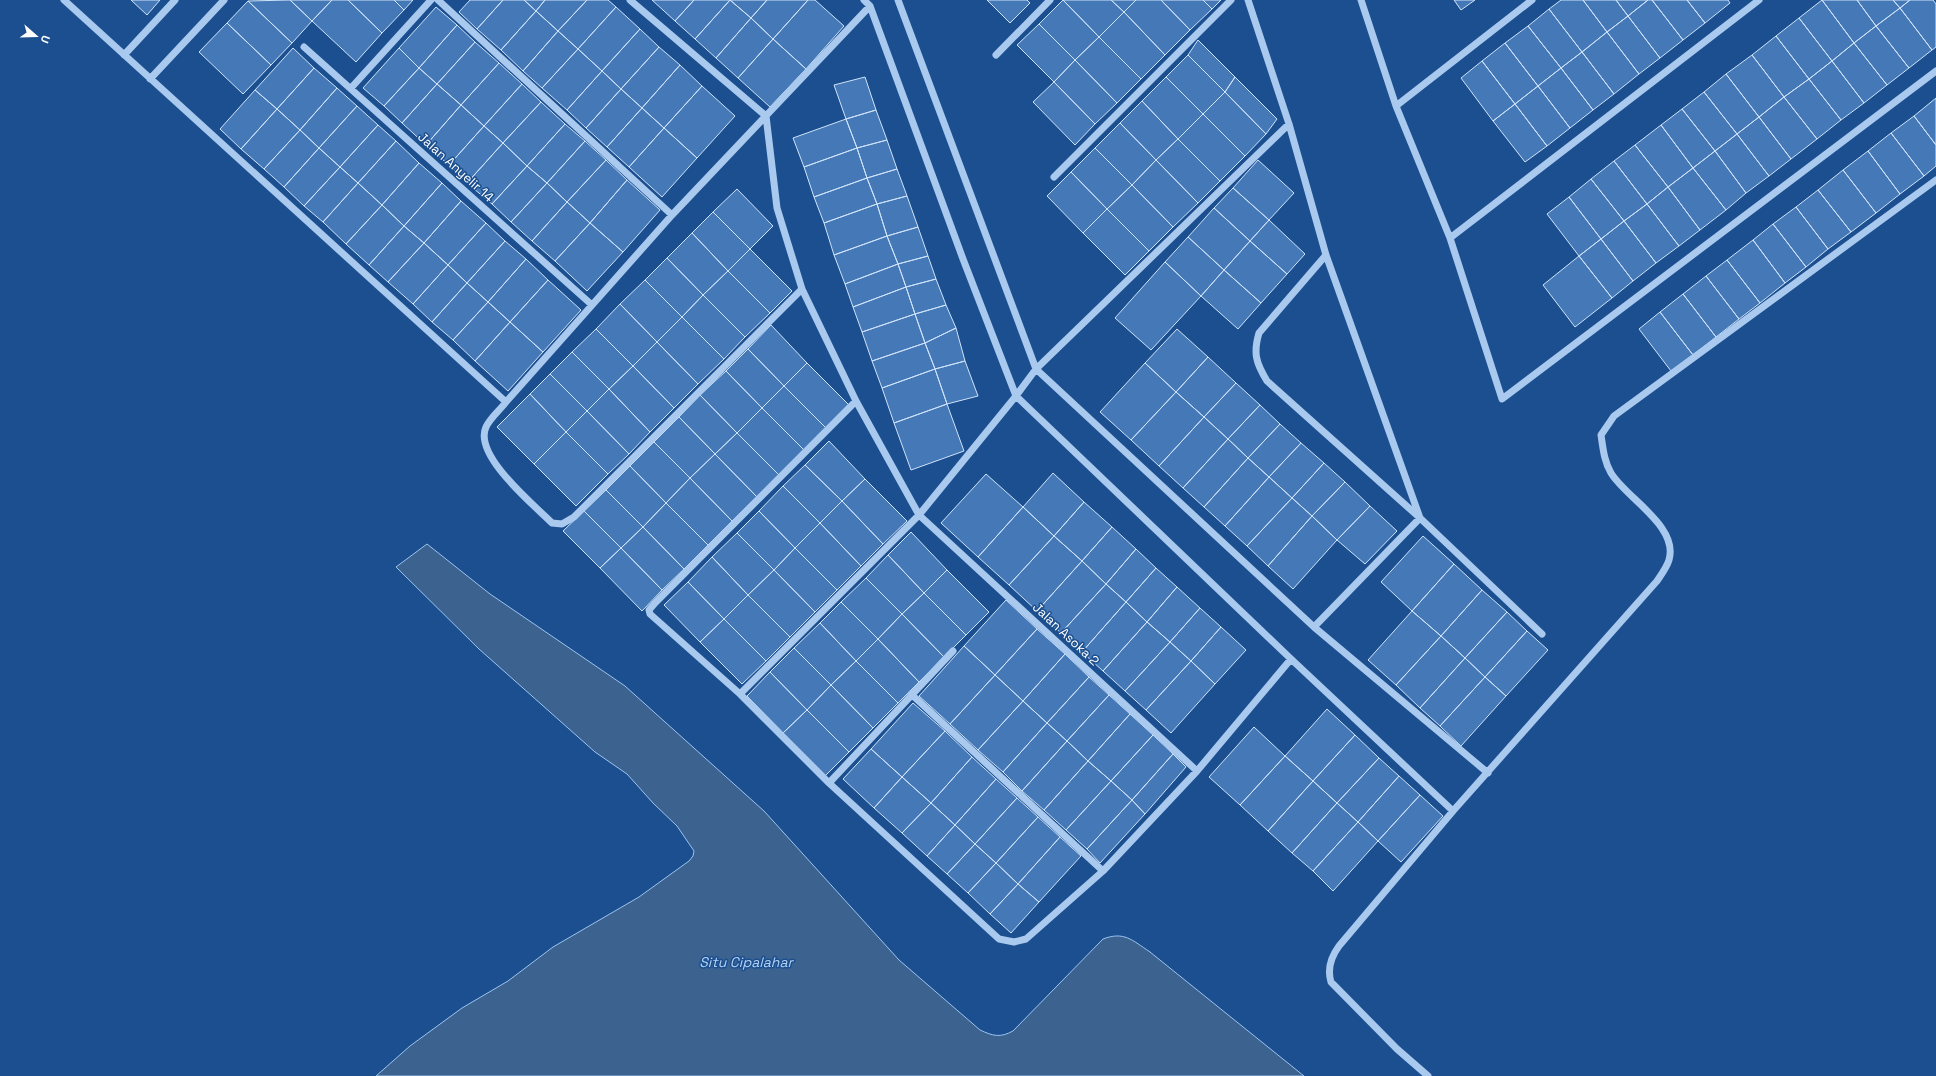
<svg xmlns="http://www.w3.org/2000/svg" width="1936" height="1076" font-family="'Space Grotesk',sans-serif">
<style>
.water{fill:#3c6290;stroke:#9cc4f0}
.building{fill:#4478b7;stroke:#cfe3fa}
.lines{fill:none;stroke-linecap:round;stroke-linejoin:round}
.minor{stroke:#a9c9ee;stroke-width:7}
.labels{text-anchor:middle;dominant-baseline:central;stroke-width:3;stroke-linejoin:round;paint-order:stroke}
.street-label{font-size:13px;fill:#fff;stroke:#1b4f8f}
.water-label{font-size:14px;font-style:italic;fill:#b5d3f5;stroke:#1b4f8f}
</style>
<rect width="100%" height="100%" fill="#1b4f8f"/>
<!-- water -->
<path class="water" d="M427,544L490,594L625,686L764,811L899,960L980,1030C993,1036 1000,1038 1013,1031L1103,939C1124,931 1132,940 1150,952L1304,1076H376L410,1046L462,1008L508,981L553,947L639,897L689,861L693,856L694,851L677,826L653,803L627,774L595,752L479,649L396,567Z"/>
<!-- building -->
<path class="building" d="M131,0H160L147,15Z
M290,0L312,21L292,43L248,1Z
M290,0H332L312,21Z
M332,0H348L382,33L356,62L312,21Z
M348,0H394L404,10L382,33Z
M394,0H413L404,10Z
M470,0H503L477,29L459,12Z
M503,0H524L536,11L501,50L477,29Z
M524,0H545L536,11Z
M545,0H587L558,31L536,11Z
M587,0H608L616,7L578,49L558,31Z
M652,0H694L675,21Z
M694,0H730L695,39L675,21Z
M730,0H767L751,18Z
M730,0L751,18L716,58L695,39Z
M767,0H808L773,39L751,18Z
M808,0H815L844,26L806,69L773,39Z
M987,0H1027L1030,3L1010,23Z
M1063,0H1111L1124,12L1099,37Z
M1063,0L1099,37L1075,60L1039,24Z
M1111,0H1136L1124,12Z
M1136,0H1161L1190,30L1165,55L1124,12Z
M1161,0H1203L1212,9L1190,30Z
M1203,0H1221L1212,9Z
M1454,0H1475L1461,10Z
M1561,0H1583L1607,32L1582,52L1549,9Z
M1583,0H1616L1628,16L1607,32Z
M1616,0H1648L1628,16Z
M1648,0H1652L1683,40L1660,58L1628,16Z
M1652,0H1687L1705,23L1683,40Z
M1687,0H1728L1730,3L1705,23Z
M1822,0H1857L1876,26L1854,43Z
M1822,0L1854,43L1832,61L1799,18Z
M1857,0H1893L1900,8L1876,26Z
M1893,0H1910L1900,8Z
M1910,0H1933L1936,4V47L1932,50L1900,8Z
M248,1L292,43L271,65L227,23Z
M436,7L457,25L419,68L399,48Z
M616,7L640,29L602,71L578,49Z
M1900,8L1932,50L1909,68L1876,26Z
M1549,9L1582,52L1561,68L1528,26Z
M536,11L558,31L523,71L501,50Z
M1124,12L1165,55L1141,79L1099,37Z
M1628,16L1660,58L1639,74L1607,32Z
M751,18L773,39L738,78L716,58Z
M1799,18L1832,61L1809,79L1776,36Z
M227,23L271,65L243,94L199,52Z
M1039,24L1075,60L1054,82L1017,45Z
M457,25L475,42L437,84L419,68Z
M1528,26L1561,68L1538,86L1505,43Z
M1876,26L1909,68L1887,85L1854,43Z
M640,29L659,47L621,89L602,71Z
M558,31L578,49L542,88L523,71Z
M1607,32L1639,74L1614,94L1582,52Z
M1776,36L1809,79L1784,97L1752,55Z
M1099,37L1141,79L1117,103L1075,60Z
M773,39L806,69L770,107L738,78Z
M1198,40L1235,77L1225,92L1188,55Z
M475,42L499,63L461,105L437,84Z
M1505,43L1538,86L1515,104L1482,61Z
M1854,43L1887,85L1864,103L1832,61Z
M659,47L680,65L642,108L621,89Z
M293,48L314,68L277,109L255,90Z
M399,48L419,68L384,106L363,88Z
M578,49L602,71L567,110L542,88Z
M1582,52L1614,94L1593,110L1561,68Z
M1188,55L1225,92L1203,114L1166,77Z
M1752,55L1784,97L1759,117L1726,74Z
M1075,60L1117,103L1095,124L1054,82Z
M1482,61L1515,104L1493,121L1461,78Z
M1832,61L1864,103L1841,120L1809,79Z
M499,63L522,84L484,126L461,105Z
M680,65L702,86L664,128L642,108Z
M314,68L337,88L300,130L277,109Z
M419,68L437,84L402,123L384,106Z
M1561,68L1593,110L1570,128L1538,86Z
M602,71L621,89L586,128L567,110Z
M1726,74L1759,117L1737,134L1704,92Z
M865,77L876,110L846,119L834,85Z
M1166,77L1203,114L1178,139L1142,101Z
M1235,77L1277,119L1266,134L1225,92Z
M1809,79L1841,120L1817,139L1784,97Z
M1054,82L1095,124L1075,145L1033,102Z
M437,84L461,105L426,145L402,123Z
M522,84L541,102L503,143L484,126Z
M702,86L735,116L697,158L664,128Z
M1538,86L1570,128L1547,146L1515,104Z
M337,88L357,106L319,148L300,130Z
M621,89L642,108L607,147L586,128Z
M255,90L277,109L241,149L220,129Z
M1225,92L1266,134L1245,156L1203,114Z
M1704,92L1737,134L1715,151L1682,109Z
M1784,97L1817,139L1791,159L1759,117Z
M1936,98V145L1914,116Z
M1142,101L1178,139L1156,160L1120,123Z
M541,102L565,124L527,166L503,143Z
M1515,104L1547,146L1525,162L1493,121Z
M461,105L484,126L449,165L426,145Z
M357,106L378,125L340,167L319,148Z
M642,108L664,128L629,167L607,147Z
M277,109L300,130L264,169L241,149Z
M1682,109L1715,151L1693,168L1661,125Z
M876,110L887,140L857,148L846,119Z
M1203,114L1245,156L1220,181L1178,139Z
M1914,116L1936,145V166L1924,176L1891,133Z
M1759,117L1791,159L1769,176L1737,134Z
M846,119L857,148L804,167L793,138Z
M1120,123L1156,160L1132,185L1095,148Z
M565,124L585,141L547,183L527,166Z
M378,125L396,141L358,183L340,167Z
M1661,125L1693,168L1668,187L1635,145Z
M484,126L503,143L467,183L449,165Z
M664,128L697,158L662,197L629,167Z
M300,130L319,148L284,187L264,169Z
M1891,133L1924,176L1900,194L1868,151Z
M1737,134L1769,176L1746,193L1715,151Z
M1178,139L1220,181L1198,203L1156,160Z
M887,140L897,169L867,178L857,148Z
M396,141L419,163L382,205L358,183Z
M585,141L606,160L567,202L547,183Z
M503,143L527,166L492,204L467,183Z
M1635,145L1668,187L1647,204L1614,161Z
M319,148L340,167L304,206L284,187Z
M857,148L867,178L814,197L804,167Z
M1095,148L1132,185L1107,209L1071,172Z
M1715,151L1746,193L1726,210L1693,168Z
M1868,151L1900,194L1876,213L1843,170Z
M606,160L627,180L590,223L567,202Z
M1156,160L1198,203L1173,227L1132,185Z
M1258,160L1294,193L1269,220L1233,188Z
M1614,161L1647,204L1624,221L1591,179Z
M419,163L442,183L404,226L382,205Z
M527,166L547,183L511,222L492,204Z
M340,167L358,183L323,222L304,206Z
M1693,168L1726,210L1700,230L1668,187Z
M897,169L907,196L877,204L867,178Z
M1843,170L1876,213L1851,232L1818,190Z
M1071,172L1107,209L1083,233L1047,196Z
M867,178L877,204L824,223L814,197Z
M1591,179L1624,221L1601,239L1569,197Z
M627,180L660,210L623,252L590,223Z
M358,183L382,205L346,244L323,222Z
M442,183L461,201L424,243L404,226Z
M547,183L567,202L532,241L511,222Z
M1132,185L1173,227L1149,251L1107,209Z
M1668,187L1700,230L1679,246L1647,204Z
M1233,188L1269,220L1250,241L1214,208Z
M737,189L773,226L750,249L713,212Z
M1818,190L1851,232L1828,249L1796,207Z
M907,196L918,227L887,236L877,204Z
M1569,197L1601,239L1579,256L1547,214Z
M461,201L486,223L448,265L424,243Z
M567,202L590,223L555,261L532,241Z
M877,204L887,236L834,255L824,223Z
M1647,204L1679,246L1656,263L1624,221Z
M382,205L404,226L369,265L346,244Z
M1796,207L1828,249L1806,267L1773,224Z
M1214,208L1250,241L1224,270L1188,237Z
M1107,209L1149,251L1125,275L1083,233Z
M713,212L750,249L728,271L692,233Z
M1269,220L1305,254L1287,274L1250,241Z
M1624,221L1656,263L1633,281L1601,239Z
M486,223L505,241L467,283L448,265Z
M590,223L623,252L587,291L555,261Z
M1773,224L1806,267L1785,283L1753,240Z
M404,226L424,243L388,282L369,265Z
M918,227L928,256L898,264L887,236Z
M692,233L728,271L703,295L667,258Z
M887,236L898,264L845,284L834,255Z
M1188,237L1224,270L1201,296L1165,262Z
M1601,239L1633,281L1612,298L1579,256Z
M1753,240L1785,283L1760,303L1727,260Z
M505,241L526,259L488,302L467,283Z
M1250,241L1287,274L1261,303L1224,270Z
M424,243L448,265L413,304L388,282Z
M750,249L792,291L770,313L728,271Z
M928,256L936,279L906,287L898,264Z
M1579,256L1612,298L1575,327L1543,285Z
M667,258L703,295L682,317L645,280Z
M526,259L548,280L510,322L488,302Z
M1727,260L1760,303L1739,319L1706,276Z
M1165,262L1201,296L1151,350L1115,318Z
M898,264L906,287L853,307L845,284Z
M448,265L467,283L432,322L413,304Z
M1224,270L1261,303L1238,329L1201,296Z
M728,271L770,313L745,337L703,295Z
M1706,276L1739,319L1716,337L1683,294Z
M936,279L946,305L915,314L906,287Z
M548,280L581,310L543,352L510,322Z
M645,280L682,317L657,342L620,304Z
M467,283L488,302L453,340L432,322Z
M906,287L915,314L862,332L853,307Z
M1683,294L1716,337L1693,355L1660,312Z
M703,295L745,337L724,359L682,317Z
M488,302L510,322L475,361L453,340Z
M620,304L657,342L633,366L596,329Z
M946,305L956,328L925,343L915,314Z
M1660,312L1693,355L1671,371L1639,329Z
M915,314L925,343L872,361L862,332Z
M682,317L724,359L698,384L657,342Z
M510,322L543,352L508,391L475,361Z
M771,325L807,363L784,386L748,349Z
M956,328L965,361L935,369L925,343Z
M596,329L633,366L609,389L572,352Z
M1177,329L1208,357L1176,392L1145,363Z
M657,342L698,384L674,408L633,366Z
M925,343L935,369L882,388L872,361Z
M748,349L784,386L762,408L726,371Z
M572,352L609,389L587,411L550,374Z
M1208,357L1236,383L1204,417L1176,392Z
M965,361L978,396L947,404L935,369Z
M807,363L849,405L826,428L784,386Z
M1145,363L1176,392L1131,440L1100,412Z
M633,366L674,408L650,432L609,389Z
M935,369L947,404L894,423L882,388Z
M726,371L762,408L737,433L700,395Z
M550,374L587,411L566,432L530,394Z
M1236,383L1260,405L1228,439L1204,417Z
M784,386L826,428L804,450L762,408Z
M609,389L650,432L629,454L587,411Z
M1176,392L1204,417L1159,466L1131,440Z
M530,394L566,432L534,464L497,427Z
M700,395L737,433L715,454L679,417Z
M947,404L964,451L911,470L894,423Z
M1260,405L1280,424L1248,458L1228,439Z
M762,408L804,450L779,475L737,433Z
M587,411L629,454L608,474L566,432Z
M679,417L715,454L690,478L654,442Z
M1204,417L1228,439L1183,488L1159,466Z
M1280,424L1301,443L1269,477L1248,458Z
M566,432L608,474L576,506L534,464Z
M737,433L779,475L757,497L715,454Z
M1228,439L1248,458L1204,507L1183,488Z
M829,441L865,479L842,501L805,465Z
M654,442L690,478L666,503L630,466Z
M1301,443L1324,463L1292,498L1269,477Z
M715,454L757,497L732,521L690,478Z
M1248,458L1269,477L1225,526L1204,507Z
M1324,463L1345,482L1312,516L1292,498Z
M805,465L842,501L820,523L783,486Z
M630,466L666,503L643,527L606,490Z
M1053,473L1084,502L1054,536L1023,507Z
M986,474L1023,507L978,557L941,523Z
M1269,477L1292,498L1247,546L1225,526Z
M690,478L732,521L708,545L666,503Z
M865,479L907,521L883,544L842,501Z
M1345,482L1370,506L1337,540L1312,516Z
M783,486L820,523L795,548L759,511Z
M606,490L643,527L621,548L584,511Z
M1292,498L1312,516L1268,566L1247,546Z
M842,501L883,544L861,566L820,523Z
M1084,502L1112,527L1082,561L1054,536Z
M666,503L708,545L684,569L643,527Z
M1370,506L1397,531L1365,564L1337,540Z
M1023,507L1054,536L1009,585L978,557Z
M584,511L621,548L600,568L563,531Z
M759,511L795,548L774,570L737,533Z
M1312,516L1337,540L1293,589L1268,566Z
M820,523L861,566L837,590L795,548Z
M643,527L684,569L662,590L621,548Z
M1112,527L1136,549L1106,584L1082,561Z
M911,532L947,570L924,593L888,555Z
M737,533L774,570L748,595L712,557Z
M1054,536L1082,561L1037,611L1009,585Z
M1423,536L1454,564L1412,611L1381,582Z
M621,548L662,590L642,611L600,568Z
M795,548L837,590L815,612L774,570Z
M1136,549L1156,568L1126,602L1106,584Z
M888,555L924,593L902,614L866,578Z
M712,557L748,595L724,619L688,582Z
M1082,561L1106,584L1061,633L1037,611Z
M1454,564L1482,590L1441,636L1412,611Z
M1156,568L1177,587L1147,622L1126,602Z
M774,570L815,612L790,637L748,595Z
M947,570L989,612L966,635L924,593Z
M866,578L902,614L878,639L841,602Z
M688,582L724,619L700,642L664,605Z
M1106,584L1126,602L1082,652L1061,633Z
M1177,587L1200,608L1170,642L1147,622Z
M1482,590L1507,612L1465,658L1441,636Z
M924,593L966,635L944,657L902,614Z
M748,595L790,637L766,661L724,619Z
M1006,600L1037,629L995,675L964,646Z
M841,602L878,639L856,661L820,623Z
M1126,602L1147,622L1103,671L1082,652Z
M1200,608L1221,627L1191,661L1170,642Z
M1412,611L1441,636L1396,685L1368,660Z
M1507,612L1527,631L1485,677L1465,658Z
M902,614L944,657L919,682L878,639Z
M724,619L766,661L742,684L700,642Z
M1147,622L1170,642L1125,691L1103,671Z
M820,623L856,661L831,685L794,648Z
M1221,627L1246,650L1215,684L1191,661Z
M1037,629L1065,654L1023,701L995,675Z
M1527,631L1548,650L1506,696L1485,677Z
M1441,636L1465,658L1420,708L1396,685Z
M878,639L919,682L898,703L856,661Z
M1170,642L1191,661L1146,710L1125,691Z
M964,646L995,675L950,724L919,696Z
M794,648L831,685L807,710L770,672Z
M1065,654L1089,677L1047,723L1023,701Z
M1465,658L1485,677L1440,726L1420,708Z
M856,661L898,703L873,728L831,685Z
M1191,661L1215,684L1171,733L1146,710Z
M770,672L807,710L783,733L747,696Z
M995,675L1023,701L978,750L950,724Z
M1089,677L1109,695L1067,741L1047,723Z
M1485,677L1506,696L1461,746L1440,726Z
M831,685L873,728L849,752L807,710Z
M1109,695L1130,714L1088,761L1067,741Z
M1023,701L1047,723L1003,772L978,750Z
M913,703L945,731L902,777L871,749Z
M1327,709L1355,735L1313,781L1285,756Z
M807,710L849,752L825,776L783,733Z
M1130,714L1153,735L1111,781L1088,761Z
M1047,723L1067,741L1022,791L1003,772Z
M1254,727L1285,756L1240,805L1209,777Z
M945,731L972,757L931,803L902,777Z
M1153,735L1173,754L1132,800L1111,781Z
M1355,735L1379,758L1337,803L1313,781Z
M1067,741L1088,761L1044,810L1022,791Z
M871,749L902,777L874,808L843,779Z
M1173,754L1186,767L1145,814L1132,800Z
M1285,756L1313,781L1268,831L1240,805Z
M972,757L996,779L955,825L931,803Z
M1379,758L1399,776L1358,822L1337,803Z
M1088,761L1111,781L1066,830L1044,810Z
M1399,776L1420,795L1378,841L1358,822Z
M902,777L931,803L902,833L874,808Z
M996,779L1017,798L975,844L955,825Z
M1111,781L1132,800L1087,849L1066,830Z
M1313,781L1337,803L1292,853L1268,831Z
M1420,795L1443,816L1401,862L1378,841Z
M1017,798L1038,817L996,863L975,844Z
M1132,800L1145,814L1100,863L1087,849Z
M931,803L955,825L927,856L902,833Z
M1337,803L1358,822L1313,871L1292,853Z
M1038,817L1060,837L1018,884L996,863Z
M1358,822L1378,841L1333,891L1313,871Z
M955,825L975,844L947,874L927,856Z
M1060,837L1081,856L1039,902L1018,884Z
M975,844L996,863L968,893L947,874Z
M996,863L1018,884L990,914L968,893Z
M1018,884L1039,902L1011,933L990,914Z"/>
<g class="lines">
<!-- minor -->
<path class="minor" d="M64,0L506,402
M438,0L672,215
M630,0L766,116L777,208L802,289L856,401L919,515L1197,771
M864,0L870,6L963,259L1016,396L1291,659L1453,811
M898,0L1036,369L1314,627L1488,773
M1248,0L1289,124L1326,255L1420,518L1314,627
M1361,0L1396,106L1450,238L1502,399L1936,71
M304,47L592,305
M124,55L175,0
M996,55L1050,0
M150,79L224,0
M351,88L431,0
M1396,106L1532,0
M1054,177L1231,0
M1450,238L1759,0
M1326,255L1259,333C1253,353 1256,363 1267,381L1420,518L1542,634
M802,289L574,517L562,524L552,523C533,504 473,455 486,427C490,418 500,410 506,402L672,215L870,6
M856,401L655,603L649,610L650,614L740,694L829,783L999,939L1014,942L1026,939L1103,871L1197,771L1291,659
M740,694L919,515L1016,396L1036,369L1289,124
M911,694L1103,871
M829,783L953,651
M1428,1076L1397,1049L1331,982C1327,969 1331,957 1339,946L1453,811L1657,581C1661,575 1667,567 1669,560C1679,526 1626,498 1611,473C1604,461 1603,448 1601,435L1614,416L1936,180"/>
</g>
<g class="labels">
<!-- street labels -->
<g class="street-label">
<text transform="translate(456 167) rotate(42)">Jalan Anyelir 14</text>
<text transform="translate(1066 634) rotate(43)">Jalan Asoka 2</text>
</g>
<!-- water labels -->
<g class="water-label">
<text x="746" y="962">Situ Cipalahar</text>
</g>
</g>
<!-- north arrow -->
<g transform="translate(36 36) rotate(110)" stroke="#1b4f8f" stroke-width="3" paint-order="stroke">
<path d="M0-3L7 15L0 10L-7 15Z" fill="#ffffff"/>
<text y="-6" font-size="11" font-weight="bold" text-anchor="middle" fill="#ffffff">U</text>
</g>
</svg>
